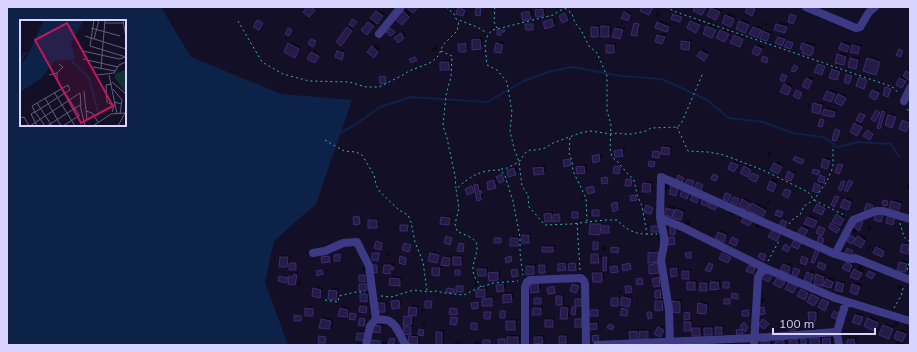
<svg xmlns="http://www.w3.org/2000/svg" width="917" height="352" font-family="Mulish,sans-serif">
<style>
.water{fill:#0c2248;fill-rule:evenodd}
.shadow{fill:#0007}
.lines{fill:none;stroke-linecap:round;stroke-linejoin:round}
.stream{stroke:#0c2248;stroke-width:2}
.building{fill:#241b47;stroke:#3b2d73}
.path{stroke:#2fb8b0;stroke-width:1;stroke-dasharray:2 3;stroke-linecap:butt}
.minor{stroke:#3d3a85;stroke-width:8}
.inset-river{fill:none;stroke:#0c2248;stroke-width:2}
.inset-road{fill:none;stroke:#625e7d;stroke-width:1}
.view{fill:#c2185b;fill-opacity:0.15;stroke:#c2185b;stroke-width:2}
.inset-edge{fill:none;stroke:#d9d4ff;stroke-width:2}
</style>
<rect width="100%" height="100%" fill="#130f26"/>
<!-- water -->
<path class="water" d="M7,7H161L191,57L282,94L352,100L316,204L274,241L265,282L288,345H7ZM21,21H125V125H21Z"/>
<!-- shadow -->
<path class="shadow" d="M459,7L467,8L463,15L458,8Z
M545,7L546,13L543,15L536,10L538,8Z
M554,7H560L556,10Z
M576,7H584L577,9Z
M713,7L722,10L716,19L711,9Z
M749,7H757L751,14L746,12Z
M379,9L385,14L370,31L363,30Z
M406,9L411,14L402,24L397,19Z
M531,9L533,15L530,18L522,13L525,11Z
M626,11L631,13L628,19L622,18Z
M657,12L660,13L658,17H655Z
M676,12L684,15L680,21L674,15Z
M566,13L569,18L563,21L561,15Z
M729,13L736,17L731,26L726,16Z
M554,18L556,23L553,25L544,22L547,20Z
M354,19L357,21L352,27L353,28L343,42L347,28Z
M694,19L701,22L696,32L688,28Z
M743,19L750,23L745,32L740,22Z
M660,20L671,24L667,31L658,23Z
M779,22L788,24L787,29L785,32L777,24Z
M765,23L768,24L767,26L764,25Z
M605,24H611V34L609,36L602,27Z
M710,24L717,27L712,37L704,33Z
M594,25H600V33L598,36L592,28Z
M635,25L641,26L639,33L637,35Z
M756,25L763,28L758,37L753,27Z
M618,26L625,28L622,36L620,38L613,36L616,28Z
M723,28L731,32L725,41L721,31Z
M765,29L772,32L770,38L767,40L763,32Z
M404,32L406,35L404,38L398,36Z
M660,33L666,34L665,41L662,43L656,41L658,35Z
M737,33L745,37L739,46L735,35Z
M781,35L786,37L782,45L778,37Z
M483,37V45L481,48L473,40L475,38Z
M685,39L692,40L691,47L689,49L682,42Z
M500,41L505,42L503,50L501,52L497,44Z
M806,41L816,44L814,51L810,55L805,49L802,48Z
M844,41L851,43L847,51L842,44Z
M291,42L301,47L294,57L289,44Z
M461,42H468V48L466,51L459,44Z
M609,43H616V49L613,52L607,46Z
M855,43L862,45L860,51L858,53L853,46Z
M758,44L764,46L758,55L753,53Z
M375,45L380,49L373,56L368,52Z
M437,46L438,49L433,52L432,49Z
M340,49L346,51L341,59L336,57Z
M703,49L709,52L706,57L698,56Z
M314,50L321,54L315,62L312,53Z
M841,52L848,54L846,62L843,64L838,55Z
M853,56L860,58L858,65L856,68L851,59Z
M870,56L881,60L878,71L875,73L868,59Z
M444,60H451V67L449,69L441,63Z
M821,62L827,64L824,71L822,74L818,64Z
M910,64V79L908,78L902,87L900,78L902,76L904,77L909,69L908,68Z
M835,67L842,70L839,77L837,79L833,70Z
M850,72L854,73L851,80L849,83L845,82L847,74Z
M862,75L869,77L866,85L864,88L860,77Z
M809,76L814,78L808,88L807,78Z
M787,82L793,85L787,94L785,85Z
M830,89L837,92L831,101L825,98Z
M875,89L881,91L880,92L874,90Z
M841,93L847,95L842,105L839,95Z
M817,102L824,103L823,110L820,113L814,104Z
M808,105L810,106L808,109H807Z
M827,107L837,110L836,114L834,116L825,109Z
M885,109L887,110L882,125L880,128L883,112Z
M862,112L865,114L860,122L863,124L859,132H851Z
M891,113L897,115L894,124L892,126L886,124L889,115Z
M906,119L910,120L908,128L906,131L903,121Z
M665,145L672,146V151L669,154L663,148Z
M625,147V152L623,155L616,156L615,151L617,149Z
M769,151L771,152L769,157H767Z
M601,153L602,158L600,161L594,162L593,156L595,154Z
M797,155L804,159L802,162L794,160Z
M827,157L832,159L829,166L827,168L824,159Z
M734,160L739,162L734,171L732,162Z
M777,161L783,164L780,170L772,169Z
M586,164L587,170L585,172L577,167L580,165Z
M545,165L546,171L543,173L534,168L536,166Z
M747,165L753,167L747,176L744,167Z
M517,166V172L515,174L508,170L510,167Z
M791,170L796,172L791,180L789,172Z
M503,174L505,179L498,183V184L496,187L488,182Z
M822,175L826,176L820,190L818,192L816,184Z
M773,179L778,181L773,190L771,182Z
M647,181L653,182L652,189L650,191L644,184Z
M478,182H480L481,189L483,188L482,192L483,197L480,199L475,185Z
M665,184L669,185L667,190L663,189Z
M908,184L910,185V190L906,188Z
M584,196V199L581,201V197Z
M847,197L853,200L848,209L845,199Z
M745,198L752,201L746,209L743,200Z
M887,199L888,201L886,204L884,202Z
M895,199L903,202L900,209L898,211L892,201Z
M769,200L771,201L769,204L767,203Z
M755,202L768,208L762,216L752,204Z
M820,202L827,206L822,214L818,205Z
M669,206L676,207L675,211L678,208L685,209L683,216L681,219L675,213L672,216L665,215L667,208Z
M730,209L736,211L734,215L728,213Z
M553,211V216L560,214L559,220L554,217L551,220L545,215L547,212Z
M840,212L846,216L838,226L840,227L838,231L832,224Z
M445,215H452L451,222L448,224H442V217Z
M810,215L818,219L814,227L808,218Z
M371,218H379V225L376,227L369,221Z
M864,219L861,227L859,229L857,228L855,233L851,232L859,220Z
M686,220L691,221L689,226L684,224Z
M593,222H603V226H610V231L602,232L600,234L591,224Z
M757,222L761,223L758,228L755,227Z
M804,225L810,227L804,236L799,233Z
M869,226L871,227L870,230L867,229Z
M721,230L728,233L724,241L719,232Z
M526,233H531V240L529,242L523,235Z
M861,234L867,238L863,244L859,237Z
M513,236H520V242L518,245L511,238Z
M905,242L910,243V250L908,253L903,244Z
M545,245H555V249L552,251L543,247Z
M870,245L871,246L869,250H867Z
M603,246L606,247L604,251L601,250Z
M879,246L886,249L881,256L876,248Z
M660,250L661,270L650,265L654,261L649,254L651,251Z
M433,251L440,253L439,259L437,262L431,254Z
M725,251L733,254L728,262L723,253Z
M387,253H391V255L386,256Z
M593,253V255H601V259L598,262L592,254Z
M283,255H290L289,263H297L296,269L290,263L287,266L281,257Z
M446,255L452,256L451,262L449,265L443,257Z
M457,255H463V262L460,264L454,257Z
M607,255H609L608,268L606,270L604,257Z
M849,260L854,263L849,271L846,262Z
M903,260L909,262L907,269L904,271L900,263Z
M567,261L568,265L570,263H576V268L575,269L569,265L565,269L559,264L561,262Z
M786,262L792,264L788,272L783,264Z
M860,262L865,263L861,269L864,270L858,279L855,270L858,268Z
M387,263H393V265H396L389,273L385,265Z
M542,263H547V270L545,272H540V266Z
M364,264H368L366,271L362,270Z
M529,264H536V271L534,273L527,267Z
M436,266H442L441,272L439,274L433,268Z
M679,266V273L677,275L672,276L671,269L674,267Z
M481,267H488V273L486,275L478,270Z
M326,269H329V271L325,272Z
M685,269H691V275L689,278L683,271Z
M500,270V277L498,279L489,273L492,271Z
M811,270L815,272L810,282L808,273Z
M596,271H604V278L601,281L593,274Z
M297,272H298L297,281L295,284L290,277Z
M820,273L826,274L824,282L821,285L817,275Z
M661,275L662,282L660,285L653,279L656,276Z
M393,276L402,277V283L399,285L391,279Z
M829,277L835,279L830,287L827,280Z
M476,280H477V285L474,286Z
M691,280H697V287L694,289L688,282Z
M713,280H720L721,286L718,288L711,283Z
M840,280L846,282L844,289L841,291L838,283Z
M299,281H301L299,286H297Z
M703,281H709V287L706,290L701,283Z
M506,282V288L504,290L498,291L497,286L499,283Z
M534,282H540L541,288L539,291L531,285Z
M856,282L862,284L860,291L857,293L853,285Z
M900,284L903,286L901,289L898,288Z
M317,286L323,288L322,294L319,297L314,289Z
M487,287V294L485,296L477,290L479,288Z
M804,287L810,290L804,299L798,296Z
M332,288L339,289L338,297L335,299L330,290Z
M621,290V293L618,294V292Z
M364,292H369V298L367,301L361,294Z
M506,292H513L514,299L511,301L504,295Z
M814,292L820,295L814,304L808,301Z
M559,294H564V302L562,304L557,296Z
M625,295L633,297L631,304L629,306L623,297Z
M494,296V303L491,305L483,299L486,297Z
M825,297L831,300L825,310L819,307Z
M401,298L402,305L400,307L392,302L394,299Z
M761,298H765L764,303H760Z
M658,299H665V307L662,309L656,301Z
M675,299H682V309L679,312L673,301Z
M380,301H387V308L384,311L378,304Z
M701,301L709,303L708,311L706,313L699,304Z
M412,305L419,306L418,312L416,315L414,314L413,322L410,325H413V332L410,334L405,327L408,324L405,317L409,314L410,307Z
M564,305L570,306V316L567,318H561L562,308Z
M308,306L312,307V314H314L312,315L306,309Z
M343,306L350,308L349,314L346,316L341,309Z
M536,306H543V311L540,314L534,308Z
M422,308L424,309L423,312L421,311Z
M812,310H818V318L816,320L809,312Z
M858,313L864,315L859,324L854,322L856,315Z
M870,316L879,320L874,329L868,319Z
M324,317L333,319L332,326L329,328L322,320Z
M549,318H555V324L553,326L546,321Z
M510,319H517V327L515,329L507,322Z
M688,320H693V326H702V333L699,335L693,330H685V322Z
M599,321V326L597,328L589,324L592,322Z
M896,321L899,322L897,326H895L891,335L889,337L884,326L886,323L893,326Z
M424,322H426L424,326L422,325Z
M377,323L383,324L382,329L380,332L374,325Z
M661,325L666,328L660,336L659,328Z
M719,325H724V331L722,333H716V327Z
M707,326H714V332L711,334L705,328Z
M421,328L425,329L424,334H420L419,341L417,343L410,337L412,334L419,335Z
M633,329H639V333L642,330L650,329V335L648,338L640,335L637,338L630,332Z
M900,329L907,332L902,341L898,331Z
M440,330H444V344L437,345V332Z
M360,331H367L366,337L358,333Z
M562,334H568V340L566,342L560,336Z
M510,335H520V342L517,344L508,338Z
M537,335H544L545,340L542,342L535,338Z
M813,336H822V345H811V339Z
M832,336L833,343L831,345H824L823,339L826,337Z
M856,337L857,343L855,345H848V340L850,338Z
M786,338L788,345H777V342L779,340Z
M799,338L800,343L798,345H790V341L792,339Z
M772,339V345H763L762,342L765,340Z
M458,340L461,342L459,345H454Z
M383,341L387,342L386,345H381Z
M475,341H479V345H474Z
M713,341V345H705V343Z
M729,341H737V345H725Z
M897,341L904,343L903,345H894Z
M718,342H725V345H716Z
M358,343H364V345H355Z"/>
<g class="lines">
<!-- stream -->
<path class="stream" d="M340,133L353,126L380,107L411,97L487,102L524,81L548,72L572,67L621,76L662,79L707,100L729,118L763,122L792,133L823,137L838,147L857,142L891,144L899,157"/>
</g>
<!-- building -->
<path class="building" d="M307,7H311L315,10L309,17L303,12Z
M408,7H418L413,13L407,8Z
M458,7L465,10L463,16L456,14Z
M642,7H653L649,15L640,11Z
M695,7H706L702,15L693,11Z
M748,7L755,9L752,16L745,12Z
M476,8H481L480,16L475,15Z
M711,8L720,12L716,20L707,16Z
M543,9L544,16L536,17L535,10Z
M376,11L383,16L377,24L370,18Z
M403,11L409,17L402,25L395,19Z
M529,11L531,19L523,21L521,13Z
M624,12L630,15L628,21L621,18Z
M565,13L568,20L562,23L559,16Z
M673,14L682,17L680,22L671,19Z
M790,14L796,16L793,24L788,22Z
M725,15L734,19L731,27L722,23Z
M352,19L357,22L353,27L349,25Z
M552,19L554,26L545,29L543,22Z
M257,20L263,23L259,30L253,27Z
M690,21L700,25L696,33L687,28Z
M739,21L749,25L745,33L736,29Z
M368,22L374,26L367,35L361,30Z
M657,22L669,27L667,32L655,28Z
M634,23L639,24L637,36L631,35Z
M525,24H533V30H526Z
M776,24L787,27L785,33L774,30Z
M601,26H609V37H601Z
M706,26L716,30L712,38L703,34Z
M347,27L352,31L341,46L336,42Z
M591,27H598V37H591Z
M753,27L761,30L758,38L749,34Z
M288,28L292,30L289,36L285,34Z
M390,28L395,32L391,36L386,32Z
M615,28L623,30L620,39L612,37Z
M497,30H505L504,32H501V35H497Z
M720,30L729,34L725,42L716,38Z
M762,31L770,34L767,41L760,39Z
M401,33L404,38L398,43L394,38Z
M657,35L665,37L662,44L655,42Z
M734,35L743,39L740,47L730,43Z
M778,37L785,39L782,46L775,43Z
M311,39L316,41L313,47L308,44Z
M480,39L481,49L472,50V40Z
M681,41L690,42L689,50L681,49Z
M787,41L793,43L791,49L784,47Z
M288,43L299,49L295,58L284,52Z
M466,43V52H459L458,44Z
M496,43L503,45L501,53L494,52Z
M802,43L814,47L812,55L811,54L810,56L802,53L803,50L800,49Z
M841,43L849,46L847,52L839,49Z
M606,45H614V53H606Z
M852,45L860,47L858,54L850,52Z
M372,46L378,52L374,58L367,52Z
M755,46L762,49L758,56L752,53Z
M899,49L903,51L900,57L896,55Z
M337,51L344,53L342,60L335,57Z
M700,51L708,55L704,61L697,56Z
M311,52L319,56L315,63L307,59Z
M837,54L846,57L844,65L835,63Z
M763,56L768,58L767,63L761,61Z
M415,57L417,60L411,63L409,59Z
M850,58L858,60L856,69L848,67Z
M867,58L880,62L876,75L863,71Z
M440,62H449V70H440Z
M818,64L825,66L822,75L814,72Z
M794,65L798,67L795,72L791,71Z
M832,69L840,72L837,80L829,78Z
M906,71L910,73V81L903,76Z
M782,74L787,76L784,82L780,80Z
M846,74L852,76L849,84L844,82Z
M385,76L386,83L380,84L379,77Z
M859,77L867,80L864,89L856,86Z
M806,78L812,81L808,89L802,86Z
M899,78L906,81L902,88L896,85Z
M784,84L791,88L788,95L780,92Z
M885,87L891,89L888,97L883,95Z
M796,90L802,93L799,99L793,96Z
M872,90L879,93L876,100L869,97Z
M827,91L835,94L831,102L823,99Z
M838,94L846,98L842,106L834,102Z
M813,103L822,105L820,114L812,112Z
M824,109L835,112L834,117L822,115Z
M876,110L880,113L875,122L871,119Z
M882,111L885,112L880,129L877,128Z
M860,113L865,115L861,123L856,120Z
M888,115L896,117L892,128L885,125Z
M820,119L824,120L822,127L818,126Z
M902,120L910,123L906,132L899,129Z
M854,123L862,127L857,136L850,132Z
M835,129L840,131L836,141L832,140Z
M867,130L873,134L870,140L863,136Z
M662,147L670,148L669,155L661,154Z
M622,149L623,156L615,157L614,151Z
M653,151L660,152L659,158L652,157Z
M599,154L600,161L593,163L592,156Z
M795,156L804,160L802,164L793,160Z
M570,159L571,165L564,167L563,160Z
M823,159L830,161L827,169L821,167Z
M649,161L655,162L654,167L648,166Z
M731,162L738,165L734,172L728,169Z
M774,163L782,167L778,174L770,170Z
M838,164L843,165L839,174L835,172Z
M584,166L585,173L577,174L576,167Z
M614,166L620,167L619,174L613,173Z
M744,166L751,170L748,177L740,173Z
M543,167L544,174L534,175L533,168Z
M514,168L516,175L508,177L507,170Z
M813,169L820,171L818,175L812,173Z
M788,171L794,174L791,181L785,179Z
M752,173L759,176L756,182L749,179Z
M502,174L504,181L499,183L496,177Z
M713,174L718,176L716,181L711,179Z
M678,175L684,178L681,184L676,182Z
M820,175L825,177L824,183L818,182Z
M607,177L608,183L602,184L601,178Z
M626,179L632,180L631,186H625Z
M687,179L694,181L692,187L685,184Z
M494,180L496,188L488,190L487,182Z
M849,180L853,182L847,192L844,190Z
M770,181L776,184L773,192L767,189Z
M842,181L845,182L841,191L838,189Z
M697,182L703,185L700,192L694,189Z
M643,183L651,184L650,192H642Z
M815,183L821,186L818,193L812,191Z
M478,184L479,191L481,190L482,193H480L481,200L477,201L474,185Z
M472,186L474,192L467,195L465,189Z
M593,186L595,192L588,194L586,188Z
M671,186L678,188L676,196L669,194Z
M785,189L791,191L788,198L782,195Z
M682,190L689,193L687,199L680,196Z
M693,193L699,196L697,203L690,200Z
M725,193L731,195L728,201L723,199Z
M635,195L637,200L631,201L630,196Z
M835,196L839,197L834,207L831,205Z
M733,197L739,199L737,205L730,202Z
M703,198L709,201L707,206L701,204Z
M742,199L750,204L746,210L739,206Z
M844,199L851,202L848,210L840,207Z
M882 203a3 3 0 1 1 6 0a3 3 0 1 1-6 0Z
M711,201L718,204L715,210L708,207Z
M891,201L901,204L898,212L889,209Z
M617,202L618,210L613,212L611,204Z
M752,203L766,211L762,218L748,210Z
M867,203L873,206L870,212L864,210Z
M817,204L825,208L822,215L813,211Z
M646,205L653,208L651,214L644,212Z
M666,208L674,210L672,217L664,215Z
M675,209L683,212L681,220L673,218Z
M592,210H599V216H592Z
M777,210L783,212L781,217L775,215Z
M572,212H578V218H572Z
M876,212L883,214L881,222L874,220Z
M551,213L552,221L545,222L544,214Z
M559,214L560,221L553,222V215Z
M836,214L844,219L840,226L832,222Z
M888,215L895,216L893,225L886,223Z
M359,216L360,224L354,225L353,217Z
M744,216L753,219L749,226L741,222Z
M441,217L450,218L449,225L440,224Z
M807,217L817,221L814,228L804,224Z
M858,219L863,222L859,231L854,227Z
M368,220H377V228H368Z
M782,220L787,222L784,228L779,225Z
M831,223L840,229L837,233L829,228Z
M590,224H601L600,235L589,234Z
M400,225H408L407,231H400Z
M602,226H609V233H602Z
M651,226H660V232H651Z
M670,226H675V235L670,234Z
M819,226L825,229L822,236L816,233Z
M801,227L808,230L804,237L797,234Z
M773,229L781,233L777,241L768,237Z
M718,232L726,235L724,242L715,239Z
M522,235H529V243H522Z
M850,235L855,238L851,244L847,241Z
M446,236L452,238L450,245L444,243Z
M819,236L824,239L822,244L817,242Z
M858,236L865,241L861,248L853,243Z
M669,237H674L675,244L668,245Z
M732,237L738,240L736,246L729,243Z
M494,238H501V243H494Z
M510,238H518V246H510Z
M794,240L801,243L798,249L791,246Z
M376,241L382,243L381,250L374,248Z
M593,242H598V249L593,250Z
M404,243L411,245L409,252L402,250Z
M459,243L464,244L463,252L457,251Z
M785,244L790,247L788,252L782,249Z
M902,244L909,245L908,254L900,252Z
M542,247H553V252H542Z
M611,247L619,248L618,253L611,252Z
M876,247L884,251L882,257L873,253Z
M847,248L853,251L850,256L845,253Z
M816,249L819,251L814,263L811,262Z
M658,252L659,262L648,263V253Z
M691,252V258H686L685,253Z
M372,253H379L378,261L372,260Z
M430,253L439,255L437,263L428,261Z
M722,253L731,257L728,263L719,259Z
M760,253L766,255L764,261L758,257Z
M340,254V261H334V255Z
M591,254H598L599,263H591Z
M329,256L330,262L322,263L321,257Z
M400,256L406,258L405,265L399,263Z
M511,256L512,261L506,263L505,258Z
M802,256L808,259L806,265L800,263Z
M280,257H288L287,267H279Z
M443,257L450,258L449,266L441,265Z
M453,257H461V265H453Z
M603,257H607L606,271H603Z
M819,262L826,265L824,270L817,267Z
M846,262L852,265L849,272L842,268Z
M899,262L907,264L905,272L897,271Z
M289,263H296V270H289Z
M565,263L566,270L558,271V264Z
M575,263L576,270L569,271L568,264Z
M630,263L631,269L623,271L622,265Z
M658,263L659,273L649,274V265Z
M709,263L713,265L710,272L705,270Z
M783,264L790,267L788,273L780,270Z
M372,265H377V273L371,272Z
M384,265H391V267H394L393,270L390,269V274L383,273Z
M539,265H545V273H539Z
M749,265L755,268L753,274L746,271Z
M526,266H534V274L526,275Z
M617,266L618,272L611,273L610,267Z
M432,268H440L439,276L432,275Z
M677,268V276L671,277L670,269Z
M794,268L800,270L797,277L792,274Z
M477,269H486V276H478Z
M517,269L518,276L512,277L511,270Z
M854,269L862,273L858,280L850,277Z
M322,270L323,274L317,276L316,271Z
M455,270H460V275H455Z
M682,271H689V279H682Z
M764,271L772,275L769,282L761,278Z
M869,271L875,274L872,279L866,276Z
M498,272V280L489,281L488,273Z
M807,272L814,275L810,283L804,280Z
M592,273H602V282H593Z
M294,274L297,275L295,285L288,284L289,276L293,277Z
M816,274L824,277L822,286L814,284Z
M359,275H365V282L359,281Z
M279,276L288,278L286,283L278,281Z
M659,277L660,286L654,287L652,279Z
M390,278L400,279V286L389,285Z
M642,278L643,284L637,285L636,279Z
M777,278L785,282L781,288L773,284Z
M826,279L833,282L831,288L823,286Z
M687,282H695V290H687Z
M710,282H718L719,289L710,290Z
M723,282H729V288H723Z
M789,282L797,286L793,293L785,289Z
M837,282L844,284L842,292L835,290Z
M538,283L539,292L531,293L530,285Z
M700,283H707V291H699Z
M359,284H367V290L359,291Z
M503,284L504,291L497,292L496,285Z
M572,284L579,286L576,293L570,291Z
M852,284L860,287L857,295L850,292Z
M456,286H463V292H456Z
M554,286L555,293L548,294L547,288Z
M625,286H631L632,292L626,293Z
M313,288L321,290L320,298L312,296Z
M447,288L454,289V293L446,292Z
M485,289V297H476V290Z
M801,289L808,293L805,300L797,296Z
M329,290L337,291L336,300L328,299Z
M660,290L661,298H655V291Z
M732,293L738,294V299L731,298Z
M360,294H367V302L360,301Z
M511,294L512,302L503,303V295Z
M811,294L819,298L814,306L807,302Z
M556,296H562V305H556Z
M622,297L631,299L629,307L620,305Z
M492,298V306H482V299Z
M534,298H541V304H534Z
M611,298H618V306H611Z
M575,299H582V306H575Z
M724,299H730V304H724Z
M822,299L829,302L825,311L818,307Z
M399,300L400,308L392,309L391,301Z
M425,301H432L431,308H425Z
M655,301H662L663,310L655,311Z
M672,301L680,302V313L672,312Z
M478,302V308L472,309L471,303Z
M377,303H385V312H377Z
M698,303L707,305L706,314L697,313Z
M360,306L367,307L366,313L359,312Z
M409,307L417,308L416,316L408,315Z
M561,307L568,308L567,319H560Z
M572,307H576L575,315L571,314Z
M764,307L765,314L758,315V308Z
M305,308L313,309V316H305Z
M340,308L348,310L347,317L338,316Z
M450,308L457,309V315L449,314Z
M533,308H541V315H532Z
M622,308L628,310L627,316L620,315Z
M590,310H598V316H590Z
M748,310L749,316H742V311Z
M500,311H505V318H500Z
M834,311L840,314L838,320L831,317Z
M484,312H491L490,319H484Z
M647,312H651L652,318L648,319Z
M689,312L690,319L684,320V313Z
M808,312H816V321L809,322Z
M350,313L356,314L355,320L349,319Z
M294,315L301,316V321H294Z
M855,315L863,317L860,325L852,322Z
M404,316L412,317L411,325H403Z
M451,317L458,318L456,325L450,324Z
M360,318L365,319L364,326L358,325Z
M867,318L878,323L874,331L864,326Z
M321,319L331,321L329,329L319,328Z
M575,319H582V327H575Z
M763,319L769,324L764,329L758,325Z
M545,320H553V327H545Z
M506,321H515V330H506Z
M684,322H691V331H684Z
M744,322L748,327L745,332L740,326Z
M471,323H477V330L471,329Z
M597,323V329L589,330L588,324Z
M795,323L796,330H789V324Z
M609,324L614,326L613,330L607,328Z
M373,325L381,326L380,333L373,332Z
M883,325L893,329L889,339L879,335Z
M404,326L411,327V335L403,334Z
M658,327L664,330L660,337L654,334Z
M715,327H722V334H715Z
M692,328H700V336H692Z
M704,328H712V335H704Z
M419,329L424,330L423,336L418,335Z
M742,329L743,334L737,335L736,330Z
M637,331V339L630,340L629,332Z
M648,331V339H639V332Z
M897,331L906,334L902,342L894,338Z
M436,332H442V345H436Z
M357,333H365L364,340H356Z
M598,335L599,342H593L592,336Z
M319,336L326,337L325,343H318Z
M409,336L418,337L417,344H408Z
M559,336H566V343H559Z
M507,337H518V345H507Z
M534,337H542L543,343L534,344Z
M390,338L395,339L393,345L388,344Z
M810,338H819L820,345H810Z
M830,338L831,345H823L822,339Z
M498,339H505V345H499Z
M797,339L798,345H789V341Z
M801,339H806V344H801Z
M854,339L855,345H847V340Z
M372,340L380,341V345L372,344Z
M483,340H490V345H483Z
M784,340V345H776L775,342Z
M769,341L770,345H762L761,342Z"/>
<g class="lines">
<!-- path -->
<path class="path" d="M446,7L454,14L456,19L477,27L487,33
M495,7L494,22L497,28
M566,7L553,15L493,30L488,34L485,44L487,65L497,70L507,82L512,112L510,131L514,148L519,162L522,186L528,195L529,207L545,225L571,224L605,220H617C630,233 638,235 657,234
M666,7L676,12L887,85L894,88L899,94
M565,8L572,14L575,23L581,30L589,46L597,53L607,76V111L611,124L610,148L612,157L618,162L626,172L634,180L637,195L642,206L647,234
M238,21L262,62L283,74L309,81L349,82L366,87H379L403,75L409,71L432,62L439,55L443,45L457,31L459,21
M441,51L452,56L451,77L446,95L443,126L447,138L455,176L456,188
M907,109L910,113
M677,127L688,151L708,152L724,155L765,171L808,192L814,200L846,216
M570,138L569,153L572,161L573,171L586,198L587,221
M325,140L344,151L356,152L362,155L374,175L376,185L380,192L399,210L408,215L411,222L415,242L423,262L427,291
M501,169H505L519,162L526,152L530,150H536L545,148L553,143L580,133L591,131L611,134L618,133L624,134H632L646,131L651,128L677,127L681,124L703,73
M577,223L580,270
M900,223L904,237L910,242
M789,224L793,219L800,215L804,206L814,200L827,181L833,167V146
M768,261L780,239
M907,270L910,259
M481,287C478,282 473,276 473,270C472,261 482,247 474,240C470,236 462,234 457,231L455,224L459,208L456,189C471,176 479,170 501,170L505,176L513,201L520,237V253L523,275
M381,296L391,297L414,290L428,292L436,291L445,293L464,295L476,289L493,283L518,281
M325,300L338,302L339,296L356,292H365
M894,308L901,296L904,285"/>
<!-- minor -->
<path class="minor" d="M806,7L856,28L860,27
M860,27L869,12L875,7
M379,34L401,7
M904,101L910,88
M660,218L664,236V245L661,260L669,310L670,345
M313,253L325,251L343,243L357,242L369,266L376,319
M835,254L853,220L876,211H883L910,219
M769,270L682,227L660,218L661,177L835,254L851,259L855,258L910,280
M366,345L370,326L376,319C380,320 386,319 389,321C398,325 400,338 406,345
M525,345V287L527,282L530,280L581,278L584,281L585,284L586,345
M597,345L754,338L837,332
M754,345L758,277L761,272L767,269L835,298L910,321
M839,345L837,332L846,302"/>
</g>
<!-- overview -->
<g transform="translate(20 20)">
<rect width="106" height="106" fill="#130f26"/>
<path d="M106,49V70L104,71L95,58V54Z" fill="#12302f"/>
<path d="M24,0H64L51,23L55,39L34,41L22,58L0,72V44L6,39Z" fill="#0c2248"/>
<path class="inset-river" d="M51,40L69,58L78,92M0,43L4,34L8,33"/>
<path class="inset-road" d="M74,0L70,26L106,37M103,0L106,18M84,3H104M71,8L100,16M65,16L106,29M74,19L79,0M63,31L99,39L106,37M63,39L98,47M73,47L95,51M81,48L85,0M37,53L43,47L39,44M29,55L37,53V60L59,95M77,55L94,53L99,45L106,42M89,55L97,94M92,62L106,74M92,64L86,65L87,82L92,85M93,69L102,80L100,94M64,71L67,100M34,72L55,106M60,73L61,86M25,78L41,106M17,83L32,106M66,91L72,93L78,102M92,92L95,82L101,84M0,98L4,97L9,106M10,106L60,73M17,106L11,94L15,92L28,84L37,78L45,73L50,70L48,65L12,86L15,92L25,106M27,106L60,85L65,106M43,106L60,95M73,106L91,94L105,93M98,106L105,93"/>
<path class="view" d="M47,3L93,86L61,103L15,20Z"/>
<rect width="106" height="106" class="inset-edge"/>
</g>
<!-- border -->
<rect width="917" height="352" fill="none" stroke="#d9d4ff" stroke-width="16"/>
<!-- scale -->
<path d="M773 328v6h102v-6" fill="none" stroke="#d9d4ff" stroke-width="2"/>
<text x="779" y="328" font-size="12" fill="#d9d4ff" stroke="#130f26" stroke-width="3" paint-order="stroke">100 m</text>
</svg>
